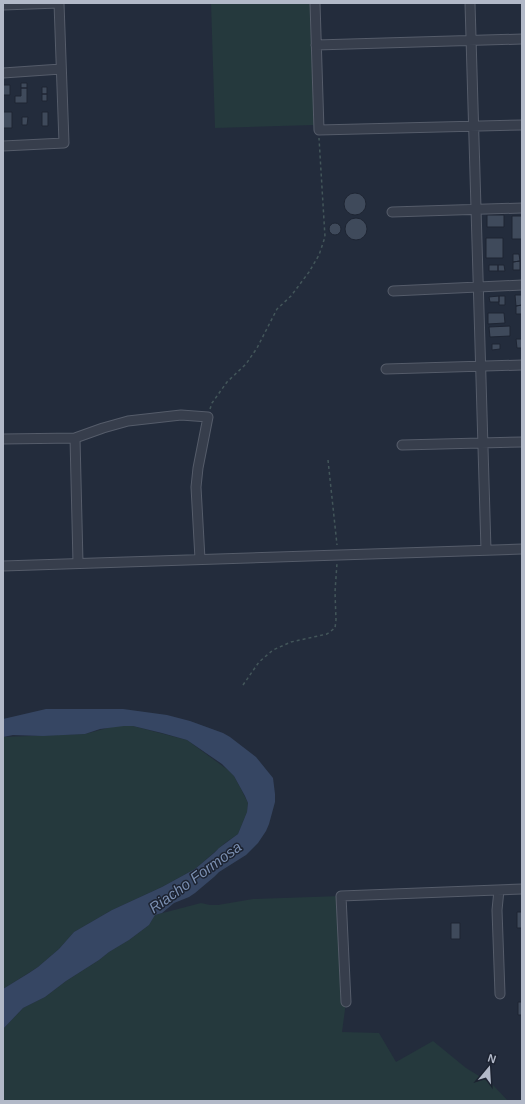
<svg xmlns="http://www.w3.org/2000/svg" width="525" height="1104" font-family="Arial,sans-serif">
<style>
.green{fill:#25393d}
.water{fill:#364663}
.building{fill:#3f4a5b;stroke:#1e2533}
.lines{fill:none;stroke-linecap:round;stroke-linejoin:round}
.minor-casing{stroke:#555c6a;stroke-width:11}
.path{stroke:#43565a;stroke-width:1.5;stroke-dasharray:3 3;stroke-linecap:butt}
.minor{stroke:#373e4c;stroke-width:9}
.labels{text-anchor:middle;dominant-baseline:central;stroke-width:3;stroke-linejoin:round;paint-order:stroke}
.water-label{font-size:15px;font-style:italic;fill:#7a8eb0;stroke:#1c2331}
</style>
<rect width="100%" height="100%" fill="#232c3c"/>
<!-- green -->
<path class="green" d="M211,3H310L314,125L215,128Z
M115,726H133L187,740L228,770L234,776L241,789L248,803L247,812L238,834L225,843L195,869L162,887L112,910L74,932L59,949L38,967L3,989V737L85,734Z
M341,896L346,1002L342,1032L379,1033L396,1062L433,1041L466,1068L492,1084L508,1101H3V1029L23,1008L45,997L66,981L99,960L109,952L129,940L149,925L155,915L201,903L210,905H218L253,899Z"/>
<!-- water -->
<path class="water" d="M46,709H123L167,715L190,721L223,733L230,737L256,757L273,778L275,794V802L269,824L266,831L258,843L246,855L219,872L214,877L195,893L189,897L174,903L162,913L155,915L149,925L129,940L109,952L99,960L66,981L45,997L23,1008L3,1029V989L29,973L38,967L59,949L74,932L112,910L162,887L195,869L214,853L219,848L238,834L247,812L248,803L245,796L234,776L222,764L187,740L162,733L133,726H124L100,729L85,734L43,736L13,735L3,737V719Z"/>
<!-- building -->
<path class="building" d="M21,83H27V88H21Z
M3,85H10V95H3Z
M42,87H47V94H42Z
M21,88H27V103H15V96H21Z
M42,94H47V101H42Z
M3,112H12V128H3Z
M42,112H48V126H42Z
M22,117H28L27,125H22Z
M344 204a11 11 0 1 1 22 0a11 11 0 1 1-22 0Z
M487,215H504V227H487Z
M512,216H522V239H512Z
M345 229a11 11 0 1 1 22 0a11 11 0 1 1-22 0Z
M329 229a6 6 0 1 1 12 0a6 6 0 1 1-12 0Z
M486,238H503V258H486Z
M513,254H519L520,261L513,262Z
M520,261V270H513V262Z
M489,265H498V271H489Z
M498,265H504L505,271H498Z
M515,295H522V305L516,306Z
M499,296V302H490L489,297Z
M499,296H505V305H499Z
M522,305V314H516V306Z
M488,313H504L505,323L488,324Z
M510,326V336L490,337L489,327Z
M516,339H522V348H517Z
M492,344H500V349L492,350Z
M517,912H522V928H517Z
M451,923H460V939H451Z
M518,1002H522V1015H518Z"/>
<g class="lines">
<defs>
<path id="minor" d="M315,3L319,130L522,125
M470,3L486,550
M3,5L59,3
M316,45L522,39
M3,73L61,69
M3,146L64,143L59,3
M392,212L522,208
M393,291L522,285
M386,369L522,365
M75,438L78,563
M3,439L75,438L103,428L128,421L181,415L208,417L198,468L196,487L200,559
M402,445L522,442
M3,566L522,549
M499,890L497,910L500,994
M346,1002L341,896L522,889"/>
</defs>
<!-- minor casing -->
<use href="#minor" class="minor-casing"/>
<!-- path -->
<path class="path" d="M210,409L212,403L227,382L246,364L257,348L277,309L291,296L309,272L319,255L325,237L319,138
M328,460L337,545
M243,685L259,662L273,650L291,642L327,634L335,628L336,620L335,592L337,563"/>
<!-- minor -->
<use href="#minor" class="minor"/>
</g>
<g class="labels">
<!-- water labels -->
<g class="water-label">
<text transform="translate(195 877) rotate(-36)">Riacho Formosa</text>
</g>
</g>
<!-- border -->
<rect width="525" height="1104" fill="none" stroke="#b2b9c8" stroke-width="8"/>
<!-- north arrow -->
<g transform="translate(489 1068) rotate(18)" stroke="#1c2331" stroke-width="3" paint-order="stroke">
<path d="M0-3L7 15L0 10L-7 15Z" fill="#b2b9c8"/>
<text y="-6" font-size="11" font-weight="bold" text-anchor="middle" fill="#b2b9c8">N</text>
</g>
</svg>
